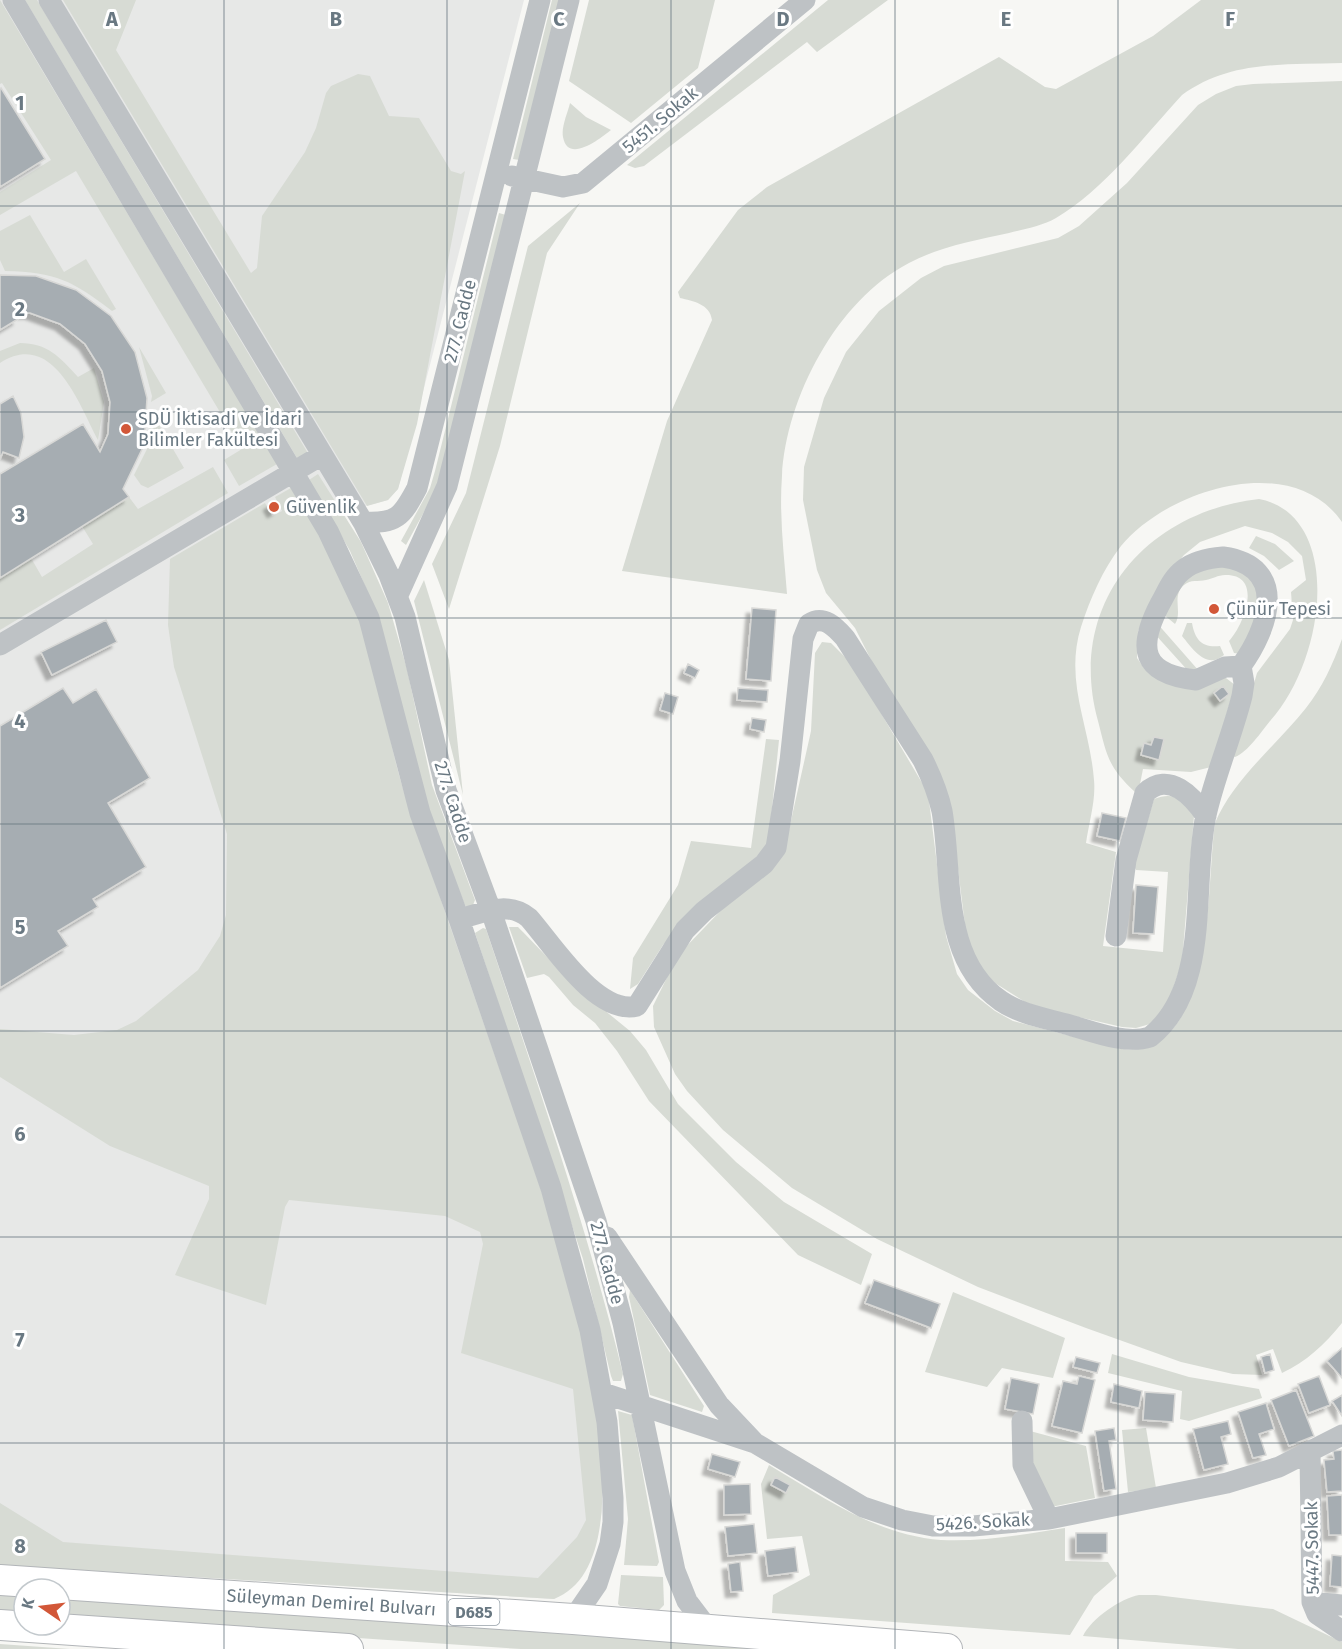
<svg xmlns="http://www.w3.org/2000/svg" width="1342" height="1649" font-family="'Fira Sans',sans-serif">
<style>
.built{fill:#e7e8e7}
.green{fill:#d7dbd4}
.building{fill:#a6adb2;stroke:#d8d8d6;stroke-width:1.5;filter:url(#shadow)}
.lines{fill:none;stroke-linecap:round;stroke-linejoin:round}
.highway-casing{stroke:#b2b5b8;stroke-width:32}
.minor{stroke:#bec2c5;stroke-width:21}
.highway{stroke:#fff;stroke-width:30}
.grid{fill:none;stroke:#697882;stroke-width:1.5;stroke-opacity:0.55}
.poi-dot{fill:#d25738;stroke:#fff;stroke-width:2}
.labels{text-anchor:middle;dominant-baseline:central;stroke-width:6;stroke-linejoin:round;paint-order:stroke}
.shield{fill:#fff;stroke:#96a0a8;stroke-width:1.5}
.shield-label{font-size:16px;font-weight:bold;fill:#697882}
.street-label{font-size:18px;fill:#697882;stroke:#fff}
.poi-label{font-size:18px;fill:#697882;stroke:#fff;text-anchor:start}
.grid-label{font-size:20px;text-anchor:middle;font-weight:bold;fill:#697882;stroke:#fff;stroke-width:6;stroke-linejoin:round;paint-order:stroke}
</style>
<defs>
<filter id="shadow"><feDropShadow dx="-5.5" dy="5.5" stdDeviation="1.5" flood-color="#0004"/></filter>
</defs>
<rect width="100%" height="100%" fill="#f7f7f4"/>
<!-- built -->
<path class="built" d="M0,0H524L398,489L388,500L354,509L321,537L371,654L400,779L554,1226L602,1511L595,1547L587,1568L570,1588L554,1599L0,1565Z"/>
<!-- green -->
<path class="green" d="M0,0L277,464L239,486L224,460L242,449L76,171L0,215V192L51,160L2,83L0,84Z
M25,0H37L309,455L297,458Z
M63,0H136L116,50L251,273L257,268L262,216L305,152L316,128L326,93L331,86L358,74L370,76L389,116L419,118L451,171L461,174L465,171L417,424L398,489L388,500L367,506Z
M552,0H559L519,160L513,159Z
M589,0H715L698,68L631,123L569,81Z
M828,0H888L817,52L807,42L644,166L635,168L627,165Z
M1201,0H1342V63C1284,65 1230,60 1182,95C1145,135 1103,191 1056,218C1042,226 1025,229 1009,233C976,240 939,247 909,263C837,300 786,398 782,476C779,515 784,555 787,594L622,571L667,421L712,320C710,304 693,301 680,298L678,292L738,210L767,187L999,57L1045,87L1056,89L1153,36Z
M1342,81V522C1292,450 1168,489 1121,546C1103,569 1090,599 1081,627C1064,682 1090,726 1094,780C1096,800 1089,822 1086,843L1116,852L1103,946L1163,952L1168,872L1136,870L1134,866L1154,799C1174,791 1182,799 1194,816L1182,962L1167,1006L1150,1024L1136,1028L1122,1027L1048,1010L1025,1002L995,983L984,972L974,954L966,933L952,821L855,628L826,593L817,570L803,500L804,467L824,398L846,352L879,311L921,278L944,266L1058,238L1079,226L1127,183L1198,105L1216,94L1236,86L1253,84Z
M570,103L586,117L611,130C602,137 568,165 563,137C561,127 568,112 570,103Z
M580,203L547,253L500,446L449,609L432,564L466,493L528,246Z
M499,213L506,215L436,490L406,545L401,541L430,488L435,471Z
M30,215L64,272L86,259L116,309L112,311C73,281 56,272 5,271L0,260V231Z
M20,343C47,343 60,357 78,377L94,368L104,402L98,440C79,404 53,329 0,363V351Z
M139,347L166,393L151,402L152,396Z
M151,411L184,468L148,488L141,485L134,475L148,447Z
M213,467L228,493L0,630V578L31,558L42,577L93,544L82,526L129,497L138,509Z
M318,474L361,542L388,603L407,669L432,785L475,900L473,905L466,907L464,903L429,814L375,609L350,551L309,480Z
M291,488C323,540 353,594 371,653C382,693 388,735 399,775C405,798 413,820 421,842C445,912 469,981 493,1050C524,1139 680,1550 554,1599L0,1565V1503L63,1542L538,1578L577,1537L586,1520L573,1389L461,1353L483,1244L480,1232L445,1216L289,1200L285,1207L266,1305L175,1275L209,1199V1186L110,1146L0,1077V1029L74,1035L117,1030L136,1021L198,970L220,936L226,915L227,834L174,667L168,625L170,559L265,503L272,516L282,511L275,497Z
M1259,499C1342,515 1328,656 1270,721C1261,732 1248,752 1235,757L1233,756L1257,673L1290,629L1293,620L1291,592L1306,580L1302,556L1288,542L1272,533L1245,526L1200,542L1184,555L1167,575L1138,631L1137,658L1144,668L1226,678L1235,685L1211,767L1191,772L1143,769L1139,789L1135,792C1108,767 1107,756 1098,721C1066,606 1144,512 1259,499Z
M1256,536L1275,544L1294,561L1279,570L1264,556L1249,548Z
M1228,564L1258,582L1257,617L1241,654L1234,653L1229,641C1244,625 1264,574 1225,575C1218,575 1212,579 1206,580C1198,582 1191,579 1184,585C1171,596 1183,612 1175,624L1163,614L1188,574Z
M424,580L449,660L463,795L414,601Z
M1156,622L1199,671L1190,673L1153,632Z
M1187,623H1192C1195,640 1202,648 1220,646L1224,655C1206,670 1193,649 1182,636Z
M1342,639V1323C1325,1344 1306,1362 1282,1373L1273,1349L1256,1355L1262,1375L1233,1374L1181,1362L1086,1328L978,1287L877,1239L792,1188L723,1130L687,1091L675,1074L654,1027L653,1006L678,955L786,843L811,731L815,653L822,642L831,643L852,664L928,793L946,936L957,974L968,990L995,1011L1013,1021L1121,1049C1216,1059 1206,885 1215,823C1234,778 1276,746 1306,708C1322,688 1333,664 1342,639Z
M766,739L779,740L769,838L766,848L663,945L638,984L630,989L633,958L678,885L691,841L751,848Z
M509,927H518L523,932L576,987L630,1031L646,1050L678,1104L736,1162L784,1202L872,1254L861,1285L798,1255L649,1101L617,1051L595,1023L573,1005L549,977L544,974L527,978Z
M483,928L486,929C535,1077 586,1223 623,1374L621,1381H613L611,1376L583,1259L475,933Z
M630,1290L704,1406L702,1412L650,1395L629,1297Z
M953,1292L1065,1338L1053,1378L1002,1368L987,1387L925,1372Z
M1112,1354L1189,1377L1259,1389L1262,1398L1189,1421L1180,1419L1182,1391L1108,1373Z
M618,1411L632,1415L659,1562L657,1566L624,1565L628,1519Z
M1146,1428L1156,1488L1128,1492L1122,1430Z
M1030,1431L1086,1446L1095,1498L1051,1507L1031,1463Z
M769,1465C823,1497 876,1535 941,1540C982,1542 1026,1534 1065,1528V1561L1108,1562L1117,1576L1094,1596L1070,1635L772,1613L773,1595L810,1575L802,1536L767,1539L761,1484Z
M621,1575L663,1577L664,1605L659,1610L620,1606L618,1604Z
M0,1594L24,1595V1616L0,1614Z
M1139,1595H1156L1273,1609L1342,1642V1649H1238L1083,1636C1091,1619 1121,1598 1139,1595Z
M60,1597L768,1649H521L60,1618Z
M0,1644L70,1649H0Z"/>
<!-- building -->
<path class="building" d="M1,88L45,159L0,187V89Z
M0,275L36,276L76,290L111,316L135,352L147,398L144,445L123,489L129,497L0,578V474L83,424L100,452L108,434L110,402L102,371L85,344L60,324L30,313H14L18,319L0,330Z
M13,396L21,413L24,437L19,458L3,452L0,459V404Z
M274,502L278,509L273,512L269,505Z
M752,608L776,610L771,681L746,679Z
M106,620L117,642L52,675L41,652Z
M688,664L699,670L695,678L684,673Z
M1223,686L1229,694L1220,701L1214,693Z
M63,688L73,703L96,689L150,778L108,803L146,867L93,899L98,907L58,931L68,946L0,988V726Z
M738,688L768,690L767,702L737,700Z
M665,693L678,697L673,714L660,710Z
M752,718L766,720L764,732L750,729Z
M1154,737L1164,739L1159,760L1141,755L1144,743L1151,745Z
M1102,813L1126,818L1120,841L1097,836Z
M1136,885L1158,887L1154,934L1133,933Z
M874,1280L940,1304L931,1328L865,1303Z
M1342,1348V1378L1327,1361Z
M1270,1354L1274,1370L1265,1373L1261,1357Z
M1076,1357L1100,1363L1097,1373L1073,1367Z
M1079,1376L1095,1380L1082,1433L1052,1426L1063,1381L1077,1384Z
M1319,1376L1330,1405L1309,1413L1298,1384Z
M1011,1378L1039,1384L1033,1414L1005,1409Z
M1114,1384L1142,1391L1139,1408L1111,1402Z
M1296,1390L1314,1436L1289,1446L1271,1400Z
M1145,1392L1175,1394L1173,1422L1143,1420Z
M1342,1395V1416L1332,1401Z
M1266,1403L1274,1429L1259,1434L1266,1455L1253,1458L1238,1412Z
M1228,1421L1231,1434L1221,1437L1228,1464L1204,1470L1193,1429Z
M1114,1428L1116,1440L1109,1441L1116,1489L1104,1491L1095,1431Z
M1342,1450V1491L1327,1492L1324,1460L1334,1459L1333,1451Z
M712,1454L740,1462L735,1477L708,1469Z
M775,1477L790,1485L786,1493L771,1485Z
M750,1484L751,1514L724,1515V1485Z
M1342,1495V1535H1329L1327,1496Z
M754,1524L757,1553L728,1556L725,1527Z
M1076,1533H1107V1553H1076Z
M795,1547L798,1572L768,1576L765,1551Z
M1332,1555L1342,1556V1587L1330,1586Z
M740,1562L743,1591L731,1592L728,1564Z"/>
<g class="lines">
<defs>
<g id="highway">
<path id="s1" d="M0,1580L573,1619L947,1649"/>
<path d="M0,1625L348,1649"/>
</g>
</defs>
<!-- highway casing -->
<use href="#highway" class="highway-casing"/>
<!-- minor -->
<path class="minor" d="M13,0L328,531L369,618L420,813L459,919L551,1188L590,1330L607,1422L613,1498V1522L610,1544L597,1584L573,1619
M49,0L363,522L389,575L405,617L446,790L491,911L596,1221L623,1323L675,1571L687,1601L709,1630
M512,176L563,187L583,183L805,0
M363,522C396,524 402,517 417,488L540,0
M1223,557C1289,566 1269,628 1241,666L1225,667L1196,680C1141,674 1137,648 1160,604C1167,592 1172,578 1183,570C1194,561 1209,558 1223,557Z
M398,595L447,486L569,0
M0,645L322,455
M459,919C483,913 508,900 529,918C552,944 597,1016 637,1006L685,930L704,911L764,864L776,848L790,761L803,639L809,624C824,614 836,628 845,638L923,760C931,776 938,793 942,811C953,875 940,959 1001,1001C1020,1014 1044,1018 1066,1024C1092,1031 1124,1045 1150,1037C1212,988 1191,884 1206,815C1215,775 1232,736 1242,696L1244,683L1241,666
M1116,936L1126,860L1145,793C1169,770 1193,797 1206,816
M607,1237L719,1405L753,1441
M603,1393L755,1443L863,1507L902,1520L933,1526H973L1049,1519L1227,1483L1279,1467L1342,1435
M1022,1421L1023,1465L1049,1519
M1310,1452L1312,1602L1317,1614L1342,1631
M1312,1602L1342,1605"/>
<!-- highway -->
<use href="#highway" class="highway"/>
</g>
<!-- grid -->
<path class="grid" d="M224,0V1649M447,0V1649M671,0V1649M895,0V1649M1118,0V1649M0,206H1342M0,412H1342M0,618H1342M0,824H1342M0,1031H1342M0,1237H1342M0,1443H1342"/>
<!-- markers -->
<g class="poi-dot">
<circle cx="126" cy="429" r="6"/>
<circle cx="274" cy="507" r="6"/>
<circle cx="1214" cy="609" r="6"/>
</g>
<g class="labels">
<!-- shield labels -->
<rect class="shield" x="448.5" y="1599" width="51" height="26" rx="4.5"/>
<g class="shield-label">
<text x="474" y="1612">D685</text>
</g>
<!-- street labels -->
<g class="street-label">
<text transform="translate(660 120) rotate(-40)">5451. Sokak</text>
<text transform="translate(460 321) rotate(-76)">277. Cadde</text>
<text transform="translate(453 802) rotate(72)">277. Cadde</text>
<text transform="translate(607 1263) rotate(75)">277. Cadde</text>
<text transform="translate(983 1522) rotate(-3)">5426. Sokak</text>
<text transform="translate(1312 1548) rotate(-91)">5447. Sokak</text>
<text stroke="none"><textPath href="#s1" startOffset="332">Süleyman Demirel Bulvarı</textPath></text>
</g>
<!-- poi labels -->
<g class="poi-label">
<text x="138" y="419">SDÜ İktisadi ve İdari<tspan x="138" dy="21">Bilimler Fakültesi</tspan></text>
<text x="286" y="507">Güvenlik</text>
<text x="1226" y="609">Çünür Tepesi</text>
</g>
</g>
<g class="grid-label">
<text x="112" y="26">A</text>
<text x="336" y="26">B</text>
<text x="559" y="26">C</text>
<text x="783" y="26">D</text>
<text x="1006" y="26">E</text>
<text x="1230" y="26">F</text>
<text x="20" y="110">1</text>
<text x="20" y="316">2</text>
<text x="20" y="522">3</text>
<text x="20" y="728">4</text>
<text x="20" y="934">5</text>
<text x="20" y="1141">6</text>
<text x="20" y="1347">7</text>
<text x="20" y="1553">8</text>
</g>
<!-- north arrow -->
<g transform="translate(42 1607) rotate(284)"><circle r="28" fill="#ffffff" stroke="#c3c9cd" stroke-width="1.5"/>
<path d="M0-4.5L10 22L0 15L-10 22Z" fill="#d25738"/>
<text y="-9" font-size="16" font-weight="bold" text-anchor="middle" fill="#697882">K</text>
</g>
</svg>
